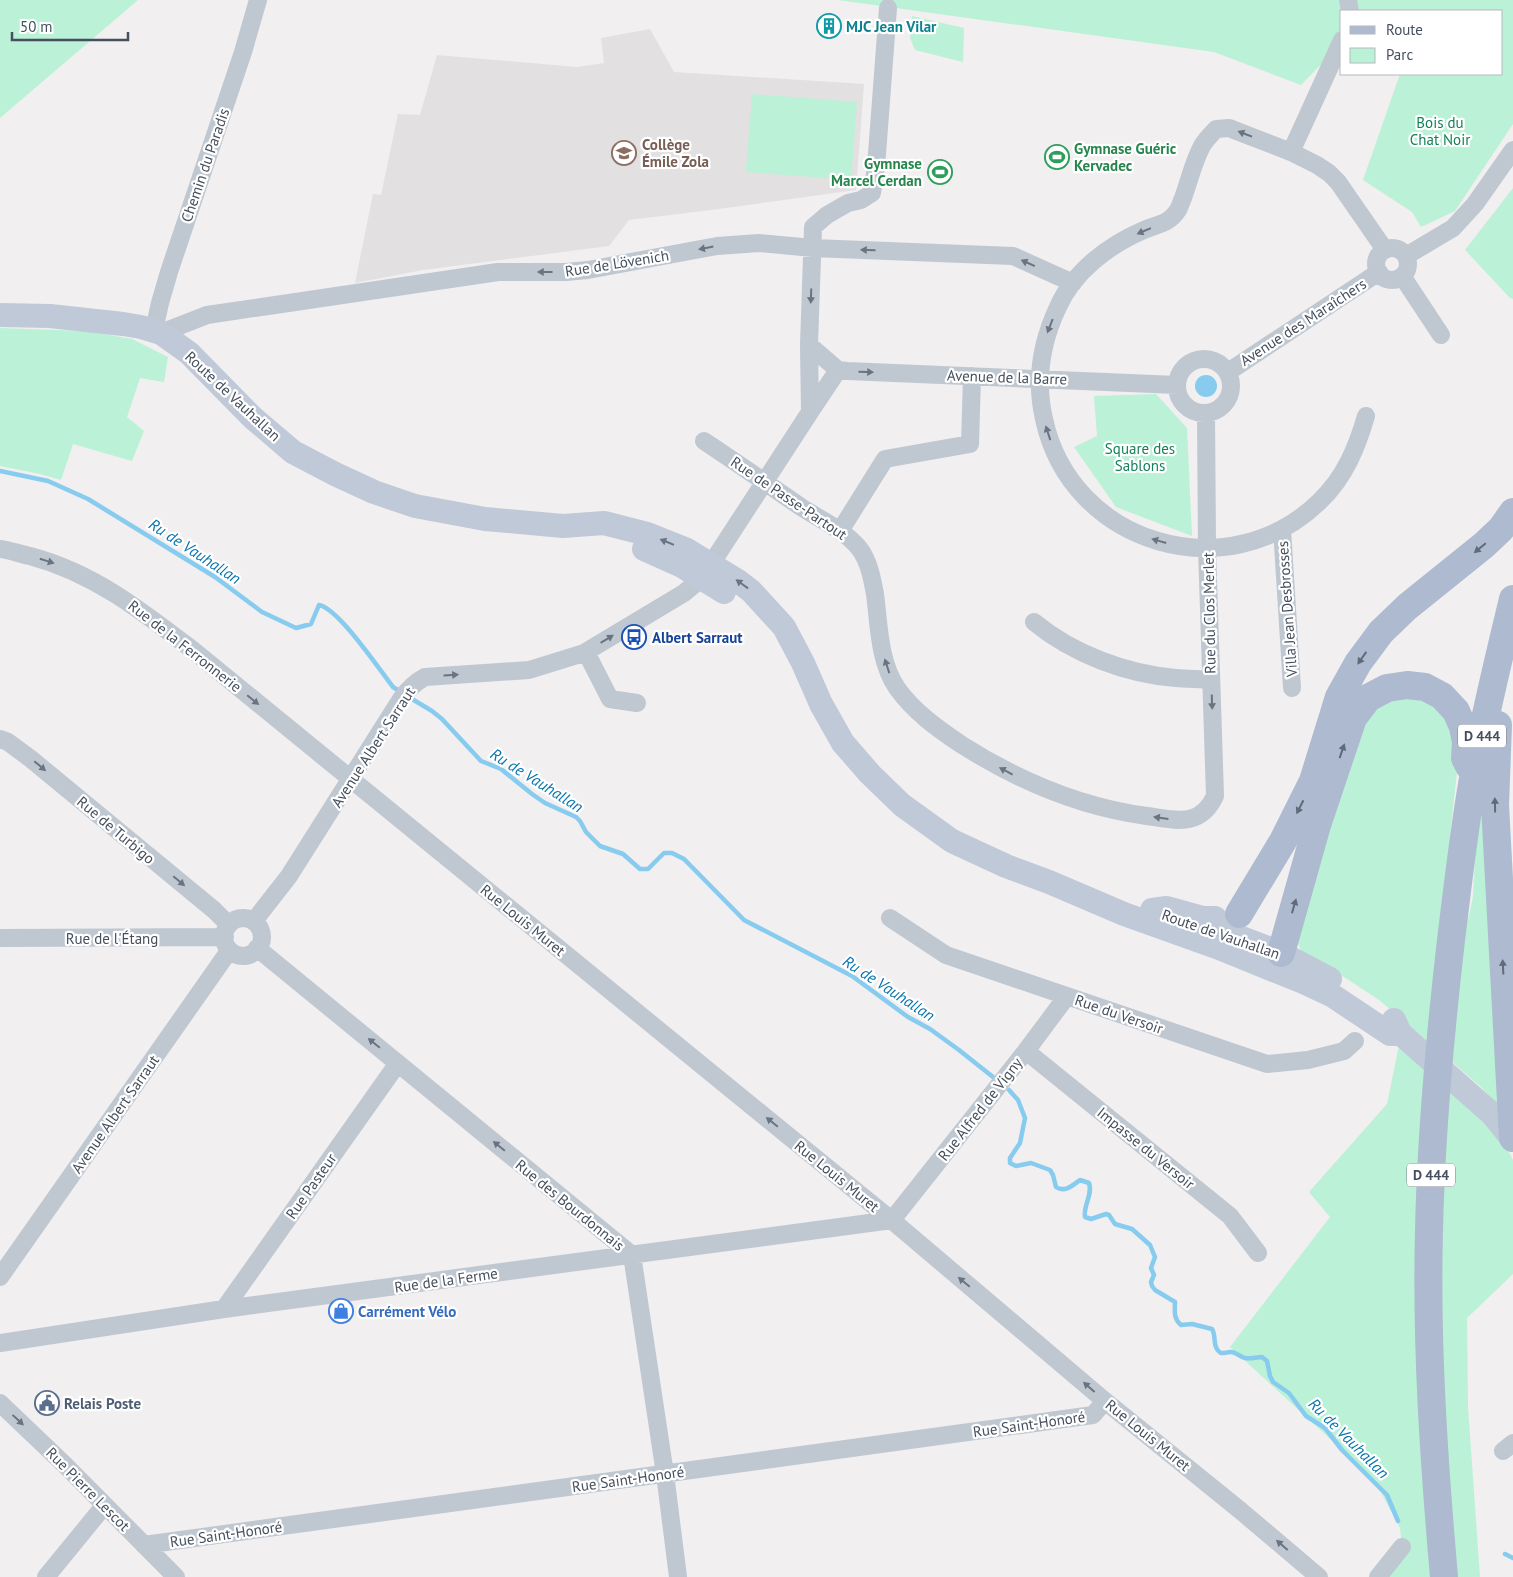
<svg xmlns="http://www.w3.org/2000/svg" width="1513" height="1577" font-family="'PT Sans',sans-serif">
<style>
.education{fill:#e2e0e0}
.green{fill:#bbf1d7}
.water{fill:#87cbef}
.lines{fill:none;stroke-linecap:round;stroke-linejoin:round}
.stream{stroke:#87cbef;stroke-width:4.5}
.street{stroke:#bfc7d1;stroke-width:18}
.secondary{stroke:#c0c9d8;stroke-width:24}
.primary{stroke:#adbacf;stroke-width:28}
.oneway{fill:#6a7380}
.oneway2{fill:#6b7482}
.oneway3{fill:#606a7a}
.labels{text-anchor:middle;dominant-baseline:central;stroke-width:4.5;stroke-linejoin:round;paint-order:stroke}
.shield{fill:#fff;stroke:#7e848e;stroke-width:1}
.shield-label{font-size:14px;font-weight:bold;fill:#464f5d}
.culture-label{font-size:15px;font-weight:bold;fill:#0d838f;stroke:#fff;text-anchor:start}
.park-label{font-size:15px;fill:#138259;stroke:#fff}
.education-label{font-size:15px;font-weight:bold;fill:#785e54;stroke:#fff;text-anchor:start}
.leisure-label{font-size:15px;font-weight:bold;fill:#27864d;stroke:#fff;text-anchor:start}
.street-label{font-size:15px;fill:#464f5d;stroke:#fff}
.transit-label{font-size:15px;font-weight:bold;fill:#164399;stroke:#fff;text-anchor:start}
.shop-label{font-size:15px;font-weight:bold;fill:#366cbe;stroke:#fff;text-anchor:start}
.service-label{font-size:15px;font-weight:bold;fill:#4e5e75;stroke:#fff;text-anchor:start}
.water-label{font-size:16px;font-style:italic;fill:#0775af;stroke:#fff}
</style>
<rect width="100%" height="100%" fill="#f1efef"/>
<!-- education -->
<path class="education" d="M650,29L674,72L864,84L856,190L719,209L629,220L609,246L423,270L355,283L373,194L381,195L398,114L420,115L437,55L577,67L604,63L601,38Z"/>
<!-- green -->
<path class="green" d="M0,0H138L0,118Z
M838,0H1513V124L1455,211L1421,227L1412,212L1363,180L1400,74H1502V11H1342V43L1301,85L1214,52Z
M912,16L964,28L963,62L915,50L910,38Z
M752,94L857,102L851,180L746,172Z
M1513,188V299L1510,298L1465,250Z
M0,328L87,331L132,339L168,357L164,382L140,378L127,417L144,431L132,461L73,444L61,480L40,474L0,466Z
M1156,394L1187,428L1192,536L1116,507L1074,447L1097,436L1094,396Z
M1393,693L1438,702L1459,753L1428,1041L1379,1000L1344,977L1311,959L1301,951L1296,938L1352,732Z
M1485,768L1504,1111L1480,1086L1446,1057L1461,941L1469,916L1473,896L1475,859Z
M1399,1045L1427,1069L1437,1577H1387L1402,1547L1400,1528L1374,1479L1230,1347L1330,1217L1309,1192L1387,1104Z
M1447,1085L1480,1116L1510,1154L1513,1160V1274L1467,1318L1468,1407L1480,1577H1455L1447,1468L1440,1307Z"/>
<!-- water -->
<path class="water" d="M1195 386a11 11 0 1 1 22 0a11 11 0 1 1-22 0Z"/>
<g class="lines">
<!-- stream -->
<path class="stream" d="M0,471L48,481L88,499L215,577L262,612L296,628L311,624L319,605C338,608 379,669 393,687L401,692
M407,696L432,711L442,719L481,761L501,769L532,794L545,803L576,817L580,821L586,832L600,846L623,854L640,869H648L664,853H672L684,859L744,920L852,976L908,1017L930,1029L959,1050L993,1077
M1009,1090L1018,1100L1025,1118L1020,1143L1010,1158V1163L1016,1166L1031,1163L1050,1170L1053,1175L1056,1187C1065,1193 1073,1185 1080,1180L1089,1183C1093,1195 1083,1205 1085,1217L1091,1219L1106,1214L1109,1215L1115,1224L1132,1229L1150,1245L1155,1257L1151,1268L1154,1275L1151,1282L1152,1286L1155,1290L1175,1302C1175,1311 1173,1318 1181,1325L1192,1324L1212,1329C1216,1335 1213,1343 1217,1349C1221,1356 1225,1352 1231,1352C1236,1352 1240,1357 1245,1358C1251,1359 1256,1357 1262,1357L1267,1361L1270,1376L1273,1382L1289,1393L1306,1416L1325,1428L1342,1450L1387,1495L1398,1521
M1505,1554L1513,1558"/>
<!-- street -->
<path class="street" d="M1348,0L1350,11
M1291,152L1342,40
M1376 264a16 16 0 1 1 32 0a16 16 0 1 1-32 0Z
M1406,256L1453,228L1475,204L1513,150
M1402,276L1441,335
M154,330L160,303L169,272L243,52L258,0
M161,333L207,315L498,272H566L588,270L717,246L759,243L813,248L1013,256L1073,283
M809,345L838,370L847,371L1177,385
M1177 386a27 27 0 1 1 54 0a27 27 0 1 1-54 0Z
M1228,372L1379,272
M810,412L838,370
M1366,416C1357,447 1345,477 1320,501C1228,591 1071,545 1044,419C1035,380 1041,343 1058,307C1074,271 1109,245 1144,230C1158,224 1169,224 1178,210C1180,207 1181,202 1183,198C1189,182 1193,163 1201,148C1204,141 1211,135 1216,129L1229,128L1291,152L1317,165L1329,173L1338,182L1385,250
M704,441C737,463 769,485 801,507C821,520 844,530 859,548C869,561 872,578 875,594C879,625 879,662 897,688C914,712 938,729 962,745C1019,781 1080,807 1147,816C1176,820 1200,828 1215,796L1207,548L1206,414
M1282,529L1292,688
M840,531L885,459L970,444L972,376
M0,549C10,550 20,554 30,556C94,573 142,611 194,651L895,1223L1105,1401L1241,1511L1319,1577
M1034,622C1073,654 1126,674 1176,678C1187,679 1199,679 1211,680
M586,652L610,699L637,703
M0,739L8,742L31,759L214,910L229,925
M890,918L946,955L1267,1064L1308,1060L1344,1051L1355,1041
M224 937a19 19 0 1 1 38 0a19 19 0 1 1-38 0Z
M254,921L289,876L401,699C408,689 414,683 425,677L529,670L584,653L684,593L702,578L810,412L809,345L813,227L827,215L848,203L861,200L872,193L876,167L888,8
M0,938L225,937
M257,948L632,1255L665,1474L678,1577
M1026,1051L1230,1216L1258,1253
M0,1277L229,951
M224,1309L398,1063
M0,1343L224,1309L892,1220L1026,1051L1067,996
M0,1403L66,1466L176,1577
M1503,1451L1513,1443
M144,1545L1093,1415L1105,1401
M46,1577L104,1506
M1378,1577L1402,1547"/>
<!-- secondary -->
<path class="secondary" d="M0,315L50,316L123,324L141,327L161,333L189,353L253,418L293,452L335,474L374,492L415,506L485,519L563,526L604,523L647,534L687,550L738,581L751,591L784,627L803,663L821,704L843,743L870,774L902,805L952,841L1006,866L1049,882L1124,914L1219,948L1303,982L1333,996L1390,1034L1400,1033
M644,549L682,566L724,592
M1152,910L1167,908L1203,918H1215
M1195,924L1239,937L1281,953L1330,979
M1394,1020L1400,1033L1492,1114L1513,1140"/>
<!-- primary -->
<path class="primary" d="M1498,725L1495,805L1513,1138
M1239,914L1283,841L1313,781L1339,697L1358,663L1381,632L1407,607L1484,545L1501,529L1513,512
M1281,953L1317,825L1353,718L1368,698L1387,688L1407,685L1425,687L1442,696L1456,711L1463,727L1466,742L1465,758L1469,766
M1444,1577C1434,1462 1426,1346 1429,1231C1431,1133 1440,1036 1451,940C1458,884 1464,828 1474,773C1485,714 1499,657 1513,599"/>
</g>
<!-- one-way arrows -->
<defs><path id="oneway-solid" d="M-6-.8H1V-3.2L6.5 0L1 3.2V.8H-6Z" transform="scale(1.25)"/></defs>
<g class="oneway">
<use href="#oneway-solid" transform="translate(1245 134) rotate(-159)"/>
<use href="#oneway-solid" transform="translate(1144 231) rotate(157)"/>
<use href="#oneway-solid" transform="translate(706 248) rotate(169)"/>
<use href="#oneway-solid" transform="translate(868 250) rotate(-178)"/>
<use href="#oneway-solid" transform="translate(1028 263) rotate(-156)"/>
<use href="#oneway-solid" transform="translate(545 272) rotate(180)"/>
<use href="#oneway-solid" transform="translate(811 296) rotate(92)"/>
<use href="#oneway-solid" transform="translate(1050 326) rotate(111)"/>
<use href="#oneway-solid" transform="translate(866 372) rotate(2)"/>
<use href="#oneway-solid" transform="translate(1048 433) rotate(-108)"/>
<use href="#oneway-solid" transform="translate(1159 541) rotate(-164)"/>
<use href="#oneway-solid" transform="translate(47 561) rotate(17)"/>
<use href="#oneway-solid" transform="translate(607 639) rotate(-31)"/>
<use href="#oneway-solid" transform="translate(887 666) rotate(-108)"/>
<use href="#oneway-solid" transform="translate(451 675) rotate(-4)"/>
<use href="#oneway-solid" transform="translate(253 700) rotate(39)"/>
<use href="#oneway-solid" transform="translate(1212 702) rotate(88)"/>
<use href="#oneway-solid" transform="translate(40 766) rotate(40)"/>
<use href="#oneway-solid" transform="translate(1006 771) rotate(-152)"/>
<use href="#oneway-solid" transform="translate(1161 818) rotate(-172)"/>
<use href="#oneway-solid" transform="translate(179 881) rotate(40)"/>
<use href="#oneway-solid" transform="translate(374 1043) rotate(-141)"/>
<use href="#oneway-solid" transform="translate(772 1122) rotate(-141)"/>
<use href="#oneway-solid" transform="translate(499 1146) rotate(-141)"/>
<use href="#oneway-solid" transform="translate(964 1282) rotate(-140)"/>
<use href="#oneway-solid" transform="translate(1089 1387) rotate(-139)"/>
<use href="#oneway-solid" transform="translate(18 1420) rotate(43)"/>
<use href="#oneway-solid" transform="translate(1282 1545) rotate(-139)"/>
</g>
<g class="oneway2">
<use href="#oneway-solid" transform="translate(667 542) rotate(-158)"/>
<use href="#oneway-solid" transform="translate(742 584) rotate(-144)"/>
</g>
<g class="oneway3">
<use href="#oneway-solid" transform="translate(1480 548) rotate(140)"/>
<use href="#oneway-solid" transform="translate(1362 658) rotate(125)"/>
<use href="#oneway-solid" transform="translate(1342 751) rotate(-71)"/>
<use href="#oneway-solid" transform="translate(1495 805) rotate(-91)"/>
<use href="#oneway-solid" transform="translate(1300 807) rotate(117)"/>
<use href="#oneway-solid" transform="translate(1294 906) rotate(-74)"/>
<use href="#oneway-solid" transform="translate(1503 967) rotate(-93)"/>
</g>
<!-- icons -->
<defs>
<symbol id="building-ring" viewBox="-11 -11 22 22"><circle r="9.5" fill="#fff" stroke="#0f9aa8" stroke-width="1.5"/><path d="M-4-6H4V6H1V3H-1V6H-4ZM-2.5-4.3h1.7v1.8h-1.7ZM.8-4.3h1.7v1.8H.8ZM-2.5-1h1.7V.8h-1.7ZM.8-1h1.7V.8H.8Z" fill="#0f9aa8"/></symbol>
<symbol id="school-ring" viewBox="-11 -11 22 22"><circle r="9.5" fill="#fff" stroke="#8d6e63" stroke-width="1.5"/><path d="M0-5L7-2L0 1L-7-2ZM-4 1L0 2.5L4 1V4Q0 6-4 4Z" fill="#8d6e63"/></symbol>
<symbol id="stadium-ring" viewBox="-11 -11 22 22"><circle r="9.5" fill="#fff" stroke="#2e9e5b" stroke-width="1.5"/><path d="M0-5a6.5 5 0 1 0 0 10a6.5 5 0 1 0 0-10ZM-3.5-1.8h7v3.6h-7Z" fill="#2e9e5b"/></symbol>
<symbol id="bus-ring" viewBox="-11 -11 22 22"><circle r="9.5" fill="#fff" stroke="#1a4fb4" stroke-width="1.5"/><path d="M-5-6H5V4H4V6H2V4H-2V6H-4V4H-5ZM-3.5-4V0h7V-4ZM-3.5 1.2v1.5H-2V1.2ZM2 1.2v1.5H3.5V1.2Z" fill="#1a4fb4"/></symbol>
<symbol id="shop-ring" viewBox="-11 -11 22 22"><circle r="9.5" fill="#fff" stroke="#3f7fe0" stroke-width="1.5"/><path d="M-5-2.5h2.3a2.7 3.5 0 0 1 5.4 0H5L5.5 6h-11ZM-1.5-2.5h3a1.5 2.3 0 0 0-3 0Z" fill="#3f7fe0"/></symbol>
<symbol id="civic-ring" viewBox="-11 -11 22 22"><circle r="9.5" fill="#fff" stroke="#5c6f8a" stroke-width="1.5"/><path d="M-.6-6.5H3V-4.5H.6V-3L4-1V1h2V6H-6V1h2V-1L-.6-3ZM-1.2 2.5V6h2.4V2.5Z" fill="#5c6f8a"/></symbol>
</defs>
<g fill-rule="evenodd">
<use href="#building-ring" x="815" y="12" width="28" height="28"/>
<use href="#school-ring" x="610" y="139" width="28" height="28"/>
<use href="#stadium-ring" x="1043" y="143" width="28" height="28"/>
<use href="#stadium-ring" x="926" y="158" width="28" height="28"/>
<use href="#bus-ring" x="620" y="623" width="28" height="28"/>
<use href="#shop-ring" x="327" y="1297" width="28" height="28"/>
<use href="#civic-ring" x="33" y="1389" width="28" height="28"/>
</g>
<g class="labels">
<!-- shield labels -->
<g class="shield">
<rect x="1458" y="724.5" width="48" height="23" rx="4"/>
<rect x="1407" y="1163.5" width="48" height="23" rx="4"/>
</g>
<g class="shield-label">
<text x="1482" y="736">D 444</text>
<text x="1431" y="1175">D 444</text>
</g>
<!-- culture labels -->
<g class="culture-label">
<text x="846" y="26">MJC Jean Vilar</text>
</g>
<!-- park labels -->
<g class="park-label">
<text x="1440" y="122">Bois du<tspan x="1440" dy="17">Chat Noir</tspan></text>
<text x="1140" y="448">Square des<tspan x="1140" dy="17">Sablons</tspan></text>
</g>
<!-- education labels -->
<g class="education-label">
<text x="642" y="144">Collège<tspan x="642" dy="17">Émile Zola</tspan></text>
</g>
<!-- leisure labels -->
<g class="leisure-label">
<text x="1074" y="148">Gymnase Guéric<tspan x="1074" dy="17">Kervadec</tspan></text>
<text x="922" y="163" text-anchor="end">Gymnase<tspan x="922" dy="17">Marcel Cerdan</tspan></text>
</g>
<!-- street labels -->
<g class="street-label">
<text transform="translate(205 165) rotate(-71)">Chemin du Paradis</text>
<text transform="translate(617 263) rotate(-9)">Rue de Lövenich</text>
<text transform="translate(1303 322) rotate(-33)">Avenue des Maraîchers</text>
<text transform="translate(1007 377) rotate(2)">Avenue de la Barre</text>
<text transform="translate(233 396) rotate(43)">Route de Vauhallan</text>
<text transform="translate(789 498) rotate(34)">Rue de Passe-Partout</text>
<text transform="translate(1287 609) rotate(-94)">Villa Jean Desbrosses</text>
<text transform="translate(1209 613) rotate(-91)">Rue du Clos Merlet</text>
<text transform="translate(185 646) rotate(38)">Rue de la Ferronnerie</text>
<text transform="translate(373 747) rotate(-57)">Avenue Albert Sarraut</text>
<text transform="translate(116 830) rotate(40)">Rue de Turbigo</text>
<text transform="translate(523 920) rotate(39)">Rue Louis Muret</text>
<text transform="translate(1221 934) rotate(19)">Route de Vauhallan</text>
<text x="112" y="938">Rue de l'Étang</text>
<text transform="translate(1119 1014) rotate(19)">Rue du Versoir</text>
<text transform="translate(980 1109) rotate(-52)">Rue Alfred de Vigny</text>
<text transform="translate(115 1114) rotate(-55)">Avenue Albert Sarraut</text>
<text transform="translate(1146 1148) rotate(39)">Impasse du Versoir</text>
<text transform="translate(837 1176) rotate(39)">Rue Louis Muret</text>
<text transform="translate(311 1186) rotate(-55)">Rue Pasteur</text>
<text transform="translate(570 1205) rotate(39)">Rue des Bourdonnais</text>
<text transform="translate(446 1280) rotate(-8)">Rue de la Ferme</text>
<text transform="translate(1029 1424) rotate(-8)">Rue Saint-Honoré</text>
<text transform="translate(1148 1435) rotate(39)">Rue Louis Muret</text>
<text transform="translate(628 1479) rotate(-8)">Rue Saint-Honoré</text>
<text transform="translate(88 1489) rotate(45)">Rue Pierre Lescot</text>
<text transform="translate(226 1534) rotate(-8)">Rue Saint-Honoré</text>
</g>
<!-- transit labels -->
<g class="transit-label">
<text x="652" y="637">Albert Sarraut</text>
</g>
<!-- shop labels -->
<g class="shop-label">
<text x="358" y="1311">Carrément Vélo</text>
</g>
<!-- service labels -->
<g class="service-label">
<text x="64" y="1403">Relais Poste</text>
</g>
<!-- water labels -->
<g class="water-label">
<text transform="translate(195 551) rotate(33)">Ru de Vauhallan</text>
<text transform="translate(537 780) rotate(32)">Ru de Vauhallan</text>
<text transform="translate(889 988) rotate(33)">Ru de Vauhallan</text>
<text transform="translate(1349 1438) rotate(45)">Ru de Vauhallan</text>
</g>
</g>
<!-- legend -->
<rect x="1340" y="10" width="162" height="65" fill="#ffffff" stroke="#b5b9be"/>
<rect x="1350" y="26" width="25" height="8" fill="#adbacf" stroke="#b5b9be"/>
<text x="1386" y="35" font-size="15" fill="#464f5d">Route</text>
<rect x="1350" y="48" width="25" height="15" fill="#bbf1d7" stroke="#b5b9be"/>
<text x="1386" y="60" font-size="15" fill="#464f5d">Parc</text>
<!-- scale -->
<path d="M12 32v8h116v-8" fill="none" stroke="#464f5d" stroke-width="2.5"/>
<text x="20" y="32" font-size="15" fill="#464f5d" stroke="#ffffff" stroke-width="4" paint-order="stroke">50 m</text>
</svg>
